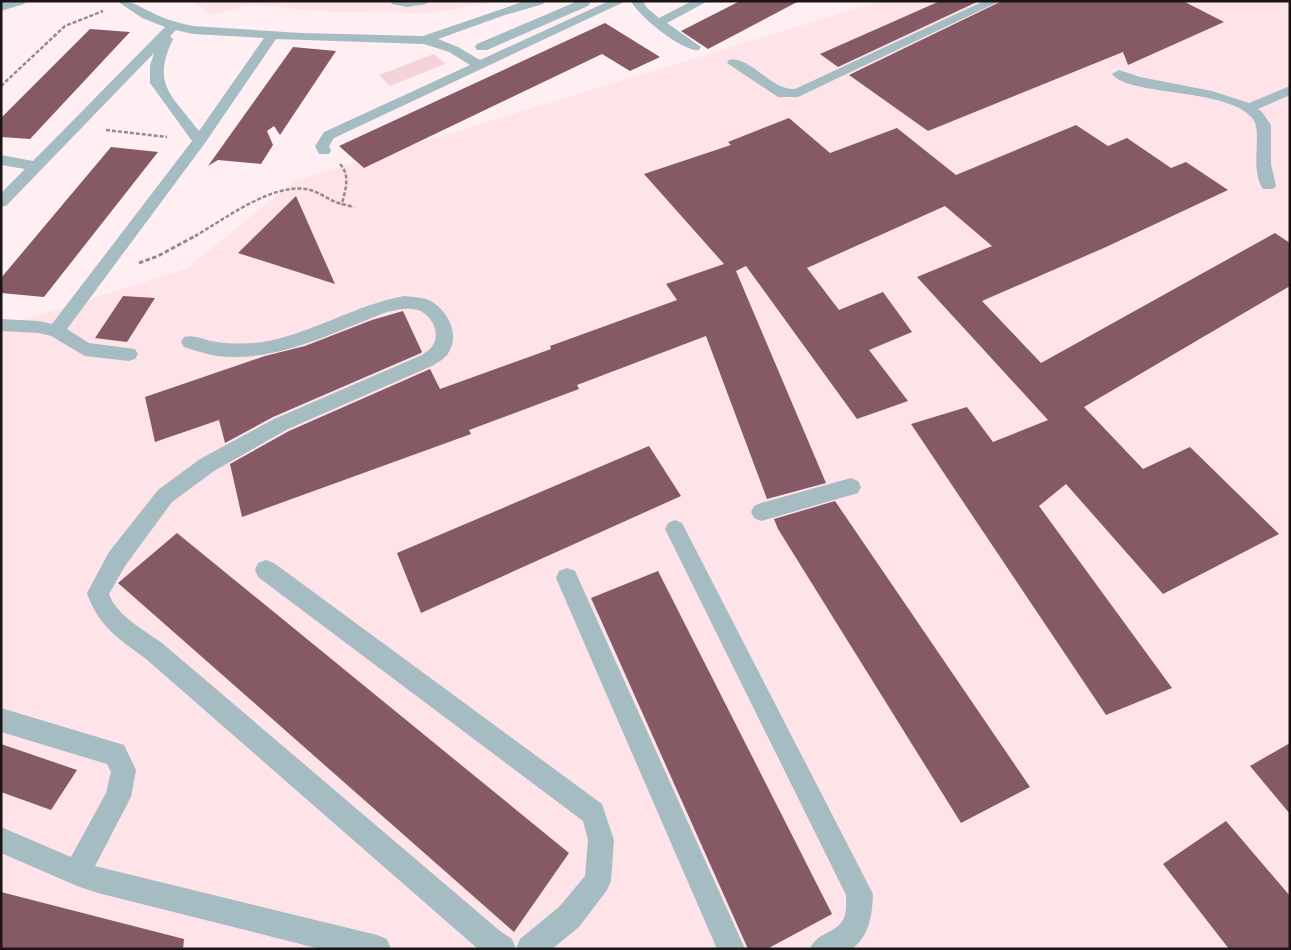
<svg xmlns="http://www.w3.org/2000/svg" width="1291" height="950" viewBox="0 0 1291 950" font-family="'PT Sans Narrow',sans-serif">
  <rect width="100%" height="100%" fill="#ffeff2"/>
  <!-- built -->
  <g fill="#fee3e9">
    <polygon points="194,1 498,1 433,13 334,12 250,5 212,15"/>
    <polygon points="881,1 1290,1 1290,949 1,949 1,327 186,269 295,181"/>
  </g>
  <!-- green -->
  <polygon fill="#f5d1d9" points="434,54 445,64 390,86 379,75"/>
  <!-- building -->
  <g fill="#855a65">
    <polygon points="740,1 799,1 708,49 681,31"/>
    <polygon points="940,1 979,1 838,67 820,54"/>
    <polygon points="1002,1 1183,1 1224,22 1128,65 1123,52 928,131 849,75"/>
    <polygon points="605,23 660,57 630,71 602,54 364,168 339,146"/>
    <polygon points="90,29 130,32 30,139 1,137 1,118"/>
    <polygon points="293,47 336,51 280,135 274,126 267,131 273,145 261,164 218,160 208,166"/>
    <polygon points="789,118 830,153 897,128 956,175 1076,125 1108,146 1127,138 1171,168 1186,162 1228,190 1106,247 982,301 1041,363 1275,233 1290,243 1290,286 1084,407 1143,469 1190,447 1279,534 1163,594 1066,484 1039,506 1172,688 1106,715 911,424 967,407 993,442 1048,420 917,277 992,246 945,206 807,268 839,310 883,292 912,332 869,350 908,401 857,419 746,266 736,271 826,483 767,499 706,336 577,385 579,389 469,430 471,434 242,517 230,464 289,431 430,369 440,389 551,349 550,346 677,300 666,284 724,264 644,174 731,145 728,142"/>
    <polygon points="111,147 158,152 44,297 1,293 1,278"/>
    <polygon points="296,196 335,284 238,253"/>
    <polygon points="123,296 155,298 127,342 95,338"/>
    <polygon points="403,311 422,352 421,353 273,417 225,443 219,420 155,442 145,397 265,356 305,346 372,320"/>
    <polygon points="649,446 681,496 421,613 397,553"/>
    <polygon points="835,501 1030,787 961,823 778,529 774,519"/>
    <polygon points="177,533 569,853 514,932 118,583"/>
    <polygon points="658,571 832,914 767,949 748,949 591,598"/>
    <polygon points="1290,743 1290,814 1250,766"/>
    <polygon points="1,744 77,770 51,810 1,792"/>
    <polygon points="1226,821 1290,896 1290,949 1229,949 1163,864"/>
    <polygon points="1,892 184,939 183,949 1,949"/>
  </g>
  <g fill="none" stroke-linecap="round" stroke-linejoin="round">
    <!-- path-far1 -->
    <g stroke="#958a8c" stroke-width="2.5" stroke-dasharray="4 2" stroke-linecap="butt">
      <polyline points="1,86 65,26 103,11"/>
      <polyline points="106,130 167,137"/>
      <path d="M340,164C351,176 345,190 342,204L354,207"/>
      <path d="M195,236C225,219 270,184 306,189C319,191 329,201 342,204"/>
    </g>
    <!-- path -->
    <polyline stroke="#958a8c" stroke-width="3" stroke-dasharray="4.5 2.5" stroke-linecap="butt" points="139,263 158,256 197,235"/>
    <!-- service -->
    <g fill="#a6bcc3" fill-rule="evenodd">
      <polygon points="7,1 26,1 24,4 1,11 1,3"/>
      <path d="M117,1C135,1 135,5 151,12C164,19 178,23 193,26L301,33L423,36L525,1H545L543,4L505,15L438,39L458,47L480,60L609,1H626L334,138L329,146L331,151L329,154H319L315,146L324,132L470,65L449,52L424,44L276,39L205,143L67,329L89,343L135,349L138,354L135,359L129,361L85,356L51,336L39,333L1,331V319L39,321L52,324L192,141L150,83V66L154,53L6,206L1,207V193L25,169L1,165V155L33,161L165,27L142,18ZM176,30L193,34L264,38L199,131C172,95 151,85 173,39L170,36Z"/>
      <polygon points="390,1 428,1 426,4 407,7 392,4"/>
      <polygon points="578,1 589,1 590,3 588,6 487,50 477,50 475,47 477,44"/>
      <path d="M631,1H643L647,8L659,18L692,1H708L667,23L701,47L699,50C684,53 637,15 631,1Z"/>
      <path d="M984,1H1000L798,97H778L727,63L729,60C749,55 772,91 795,89Z"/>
      <path d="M1119,70L1140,77L1212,91L1249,103L1290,86V95L1258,109L1262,112L1271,125V164L1276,186L1273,189H1263C1249,169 1263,132 1253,119C1228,87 1130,97 1112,74Z"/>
      <path d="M404,296C412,297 424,297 431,301C449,312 461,336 447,355C444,359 438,362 434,365L288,429L214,471L172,502L125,566L109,594C117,616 144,630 162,643L500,931L512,939L516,949H478L146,659C119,639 98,626 87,593L109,552L158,490L200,459L274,419L422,355C426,352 431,349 433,345C441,333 431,314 418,310C407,307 397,310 387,312C333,332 277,363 217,356C206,354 194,350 184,347L181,342L184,337C195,334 205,341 217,342C231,344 249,344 263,342C311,334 355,305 404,296Z"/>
      <polygon points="851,478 858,481 861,487 858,493 761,521 754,518 751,512 754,506 761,503"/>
      <path d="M675,520L682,523L873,894C872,915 870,935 852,949H810C817,932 835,934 843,920C847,913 846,903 846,895L665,529L668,523Z"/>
      <polygon points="266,560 274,563 602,804 614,840 611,881 607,890 579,927 552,949 516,949 520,939 559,907 585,876 588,840 583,821 258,577 255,570 258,563"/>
      <polygon points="567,568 575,571 745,949 717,949 556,578 559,571"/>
      <polygon points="1,708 124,745 136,770 131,797 95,866 377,935 387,939 391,949 320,949 98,893 77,886 1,853 1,827 71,857 106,793 111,772 107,764 1,732"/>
    </g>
  </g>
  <!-- border -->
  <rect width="1291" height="950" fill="none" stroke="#1b1516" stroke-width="5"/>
</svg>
